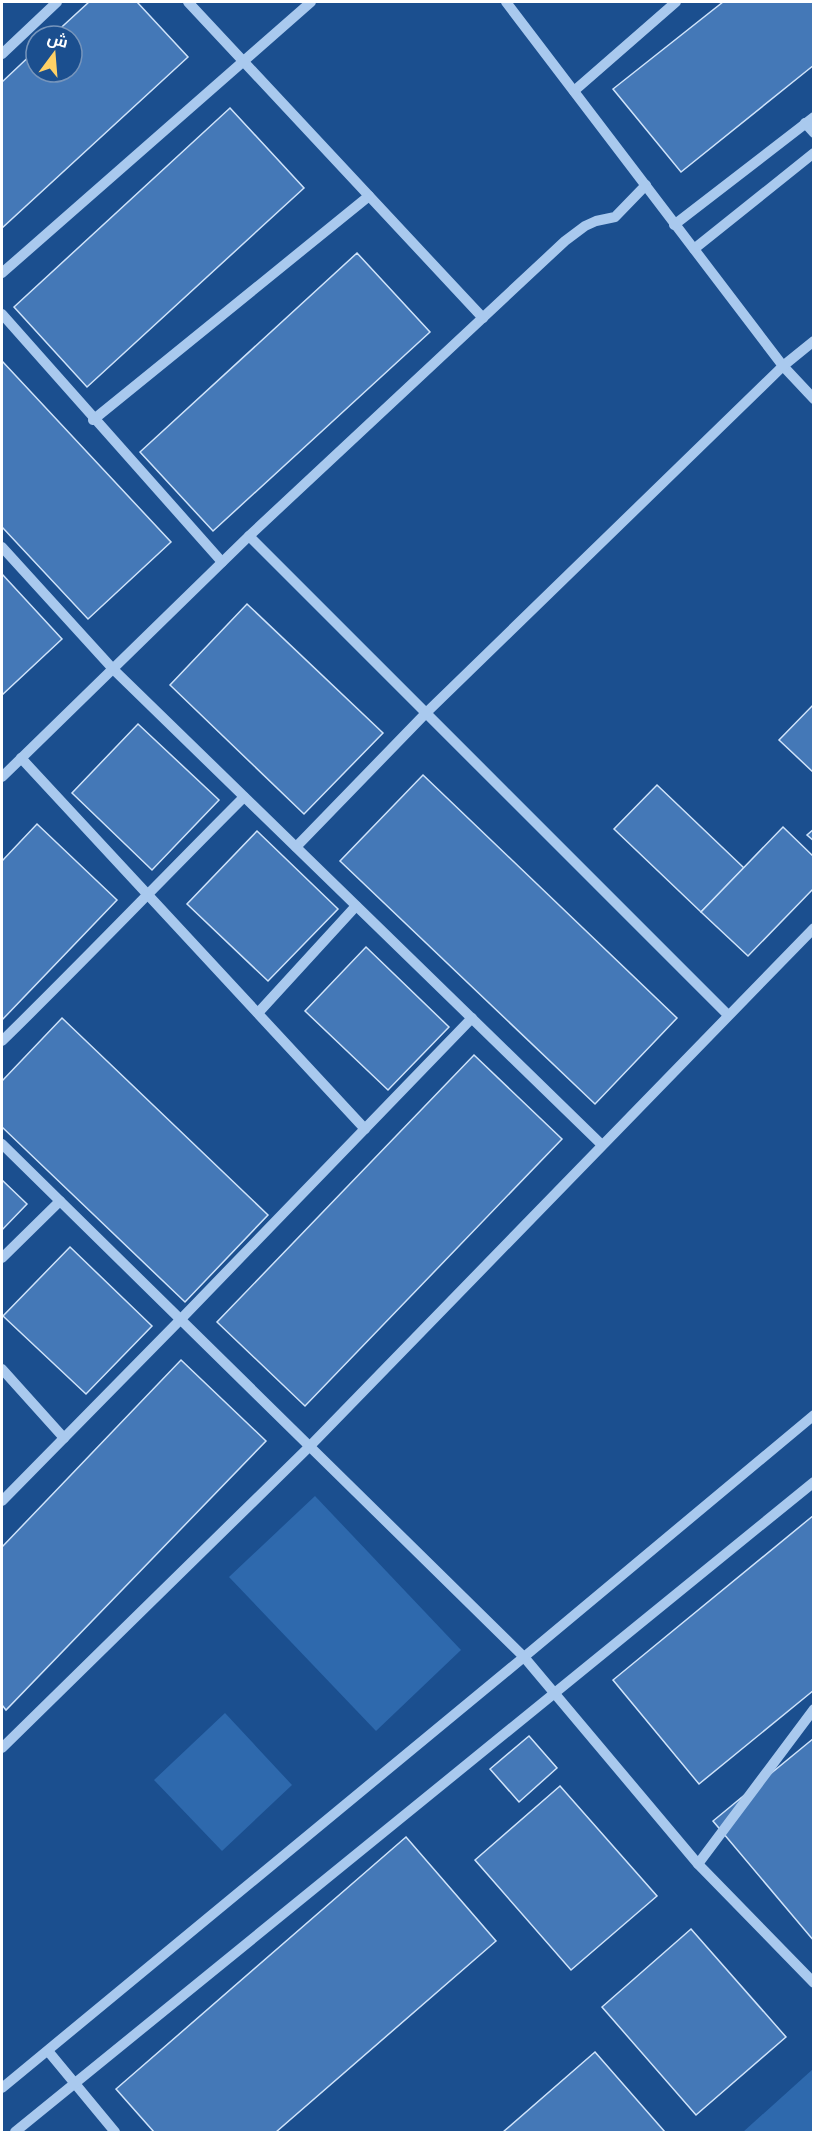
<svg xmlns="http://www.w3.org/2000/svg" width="815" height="2134" viewBox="0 0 815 2134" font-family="'Fira Sans Condensed',Cairo,sans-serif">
  <rect width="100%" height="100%" fill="#1b4f8f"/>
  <!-- green -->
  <g fill="#2e69ad">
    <polygon points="315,1496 461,1650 376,1731 229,1577"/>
    <polygon points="225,1713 292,1785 222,1851 154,1780"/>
    <polygon points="813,2069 813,2132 743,2132"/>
  </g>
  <!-- building -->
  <g fill="#4478b7" stroke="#cfe3fa" stroke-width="1.5">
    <polygon points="89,2 137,2 188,57 2,228 2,82 36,50 36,72 72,72 72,36 52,36"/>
    <polygon points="723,2 814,2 814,65 681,172 613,89"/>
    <polygon points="230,108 304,188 87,387 14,307"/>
    <polygon points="357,253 430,332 213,531 140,452"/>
    <polygon points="2,361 171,542 88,619 2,527"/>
    <polygon points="2,574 62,639 2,695"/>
    <polygon points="247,604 383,733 304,814 170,685"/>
    <polygon points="814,704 814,773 779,740"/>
    <polygon points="138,724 219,800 152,870 72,793"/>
    <polygon points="423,775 677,1018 595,1104 340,861"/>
    <polygon points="657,785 744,868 701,912 614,829"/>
    <polygon points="37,824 117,900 2,1020 2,861"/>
    <polygon points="783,827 814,857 814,888 748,956 701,912"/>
    <polygon points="814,829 814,841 807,835"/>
    <polygon points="257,831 338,909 268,981 187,904"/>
    <polygon points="366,947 449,1027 388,1090 305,1011"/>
    <polygon points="62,1018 268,1215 185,1302 2,1127 2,1081"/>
    <polygon points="474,1055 562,1139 305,1406 217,1322"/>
    <polygon points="2,1180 27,1204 2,1230"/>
    <polygon points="70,1247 152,1326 86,1394 3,1316"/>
    <polygon points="181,1360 266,1441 6,1710 2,1705 2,1547"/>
    <polygon points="814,1515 814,1690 699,1784 613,1680"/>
    <polygon points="529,1736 557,1768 519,1802 490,1769"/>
    <polygon points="814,1738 814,1941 713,1821"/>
    <polygon points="560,1786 657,1896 571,1970 475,1860"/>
    <polygon points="406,1837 496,1941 276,2132 154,2132 116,2089"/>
    <polygon points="691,1929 786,2037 696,2115 602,2007"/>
    <polygon points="595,2052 665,2132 503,2132"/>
  </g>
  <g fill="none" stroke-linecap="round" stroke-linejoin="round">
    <!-- minor -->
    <g stroke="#a9c9ee" stroke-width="10">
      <polyline points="188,2 483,318"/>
      <polyline points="506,2 783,366 814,399"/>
      <polyline points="2,54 57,2"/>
      <polyline points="574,91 676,2"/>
      <polyline points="805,123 814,133"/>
      <polyline points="674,225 814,117"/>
      <polyline points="694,249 814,153"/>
      <polyline points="2,273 311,2"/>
      <polyline points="2,314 222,562"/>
      <polyline points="93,420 369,196"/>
      <polyline points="249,536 728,1015"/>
      <polyline points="2,547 113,669 602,1145"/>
      <polyline points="21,758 365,1129"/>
      <polyline points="2,777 249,536 565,241 585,226 596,221 615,217 646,185"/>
      <polyline points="296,847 426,713 783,366 814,341"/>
      <polyline points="258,1013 356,906"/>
      <path d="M2,1041C84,961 163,878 244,797"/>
      <polyline points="2,1144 524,1657 698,1864 814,1983"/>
      <polyline points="2,1258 60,1201"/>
      <polyline points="2,1369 64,1438"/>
      <polyline points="2,1501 181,1319 472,1018"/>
      <polyline points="2,1748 310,1446 814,928"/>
      <polyline points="698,1864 814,1709"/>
      <polyline points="48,2051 115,2132"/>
      <polyline points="2,2088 524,1657 814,1415"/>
      <polyline points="15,2132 814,1482"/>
    </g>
  </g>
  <!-- border -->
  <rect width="815" height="2134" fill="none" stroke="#ffffff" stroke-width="6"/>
  <!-- north arrow -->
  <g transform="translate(54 54) rotate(16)"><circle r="28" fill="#1b4f8f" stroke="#7695bc" stroke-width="1.5"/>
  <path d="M0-4.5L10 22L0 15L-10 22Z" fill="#ffd166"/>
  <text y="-9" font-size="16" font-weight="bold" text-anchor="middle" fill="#ffffff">ش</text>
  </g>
</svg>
